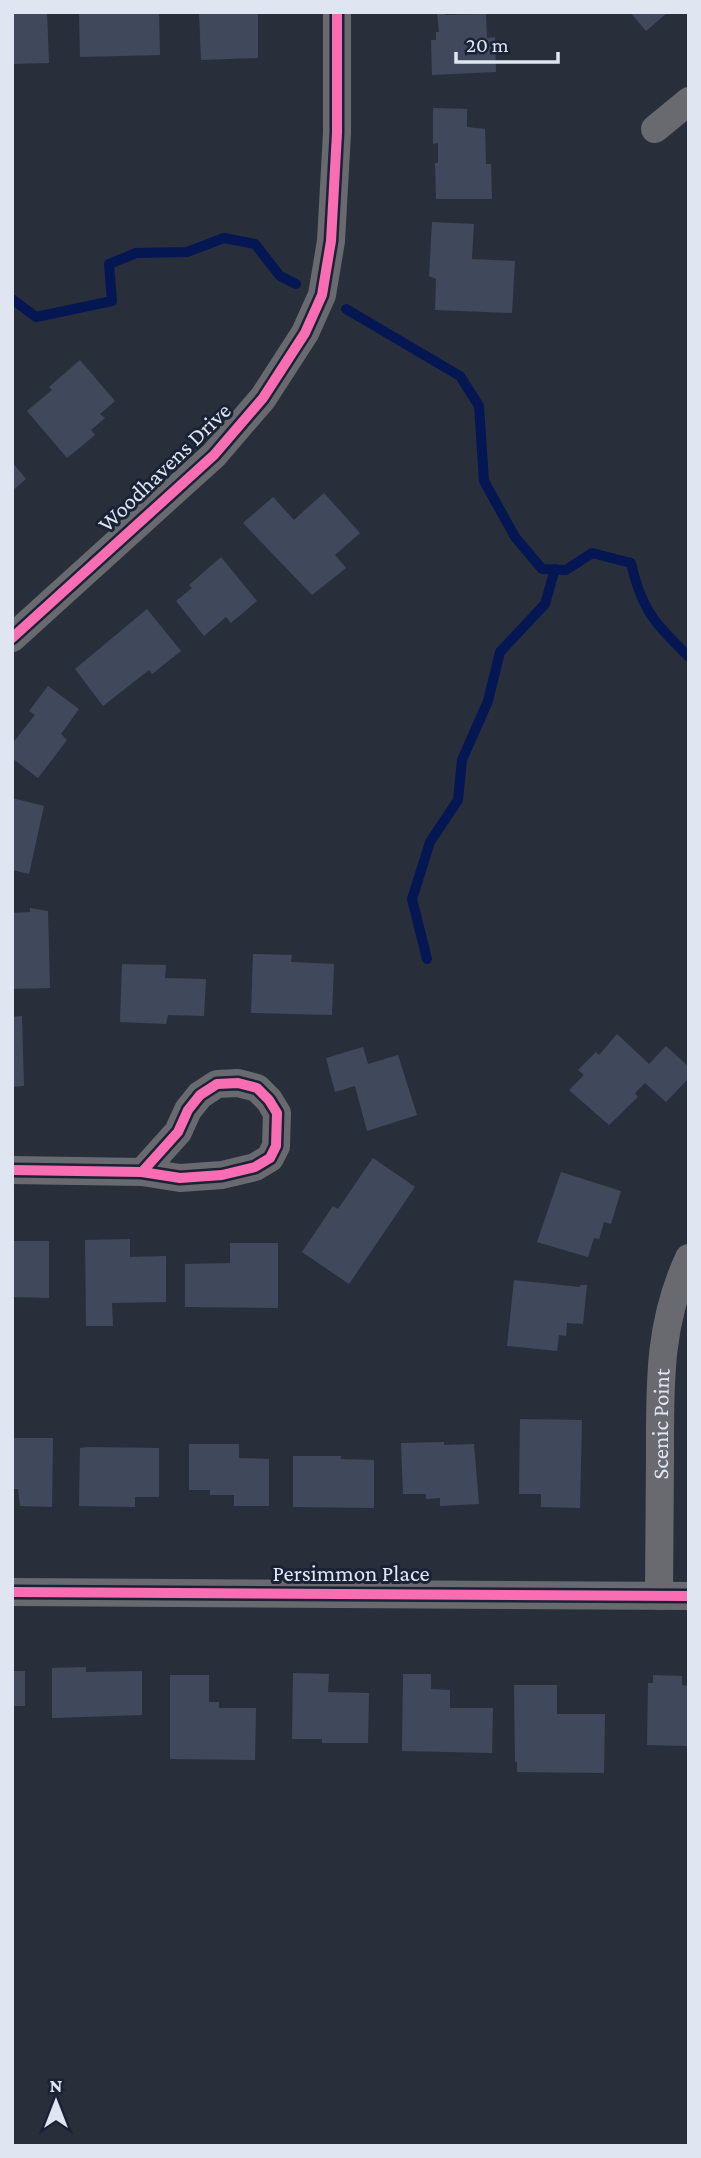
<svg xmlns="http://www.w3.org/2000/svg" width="701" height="2158" viewBox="0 0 701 2158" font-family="'Crimson Pro',serif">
  <rect width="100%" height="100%" fill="#292f3a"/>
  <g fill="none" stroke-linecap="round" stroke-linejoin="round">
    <!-- stream -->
    <g stroke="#041752" stroke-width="10">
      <polyline points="12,299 36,317 112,301 109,264 136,253 187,252 224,238 255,244 280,276 296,284"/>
      <path d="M346,309L460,376L479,406L484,481L515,537L542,569L566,570L592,553L631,563C642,611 655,623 689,657"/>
      <polyline points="427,959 412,899 430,842 458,800 462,760 488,701 500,652 545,604 555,569"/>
    </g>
  </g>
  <!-- building -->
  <g fill="#40495c">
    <polygon points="12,12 47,12 49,63 12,64"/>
    <polygon points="79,12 159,12 160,55 80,57"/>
    <polygon points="199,12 258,12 258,58 201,60"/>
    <polygon points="437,12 445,12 445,15 486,14 487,38 495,37 496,72 432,75 431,40 436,40 436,32 439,32"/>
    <polygon points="630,12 668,12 646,31"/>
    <polygon points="433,108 467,109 467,127 485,129 486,164 491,164 492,199 436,199 435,163 438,163 438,143 433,144"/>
    <polygon points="432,222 474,224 472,259 515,261 512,313 435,310 436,279 429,276"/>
    <polygon points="80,360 115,401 100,414 105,418 91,430 95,435 67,458 27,411 52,390 49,387"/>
    <polygon points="12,462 26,479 12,491"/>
    <polygon points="324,493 360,533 335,555 346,568 312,595 243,523 273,497 294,520"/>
    <polygon points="221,557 257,601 231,623 226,617 204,636 176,601 192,588 189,585"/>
    <polygon points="147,609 181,651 152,674 149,670 103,706 75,669"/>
    <polygon points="48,686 79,709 61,734 67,740 38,778 12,758 12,744 35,715 29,711"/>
    <polygon points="12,798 44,806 29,874 12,870"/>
    <polygon points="30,908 48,911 50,988 12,989 12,913 30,912"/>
    <polygon points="253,954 292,955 291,962 334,964 332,1015 251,1013"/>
    <polygon points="122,964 166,965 165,978 206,979 204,1016 168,1015 166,1024 120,1022"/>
    <polygon points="22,1016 24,1086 12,1087 12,1017"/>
    <polygon points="617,1034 649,1064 666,1046 689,1067 689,1078 666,1102 645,1083 635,1093 638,1097 609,1125 569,1090 584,1075 578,1070 596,1052 599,1055"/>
    <polygon points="363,1047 368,1064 398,1055 417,1115 367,1131 355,1086 335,1092 326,1058"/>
    <polygon points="373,1158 415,1187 349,1284 302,1252 333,1206 338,1209"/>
    <polygon points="561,1172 621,1191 611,1224 604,1222 599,1239 594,1238 588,1257 537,1242"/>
    <polygon points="130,1239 130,1257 166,1256 166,1302 112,1303 113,1326 86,1326 85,1240"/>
    <polygon points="12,1241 49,1241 49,1298 12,1297"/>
    <polygon points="230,1243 278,1243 278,1308 185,1307 185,1264 230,1263"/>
    <polygon points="514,1280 580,1287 580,1285 587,1285 583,1324 567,1323 566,1336 559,1335 557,1351 507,1346"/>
    <polygon points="520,1419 582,1420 580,1508 541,1507 541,1494 519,1494"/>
    <polygon points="12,1438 53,1438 52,1507 20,1506 18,1489 12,1489"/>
    <polygon points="444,1442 444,1445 474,1444 479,1504 440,1506 440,1498 426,1499 426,1494 403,1494 401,1443"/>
    <polygon points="189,1444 239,1444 239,1458 269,1459 269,1506 234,1506 234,1495 210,1495 210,1490 189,1490"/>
    <polygon points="88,1447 159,1448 159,1497 135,1497 135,1507 79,1506 80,1448"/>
    <polygon points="293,1456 341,1456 341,1459 374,1460 374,1508 293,1507"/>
    <polygon points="86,1667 86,1672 142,1671 142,1715 52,1718 52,1668"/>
    <rect x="12" y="1671" width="13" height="35"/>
    <polygon points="293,1673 329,1674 328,1692 369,1693 368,1743 322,1743 322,1739 292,1739"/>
    <polygon points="403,1674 431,1674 431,1689 450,1690 450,1708 493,1708 492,1753 402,1751"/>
    <polygon points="170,1675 209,1675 209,1702 219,1702 219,1708 256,1708 255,1760 170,1759"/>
    <polygon points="653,1675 682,1676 682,1685 689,1686 689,1746 647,1745 648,1683 653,1683"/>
    <polygon points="514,1685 557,1685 557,1714 605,1714 604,1773 517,1772 517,1762 515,1762"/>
  </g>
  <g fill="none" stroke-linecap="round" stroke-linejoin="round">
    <!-- street -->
    <g stroke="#686a6f" stroke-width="28">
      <polyline points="655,129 689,101"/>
      <polyline points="12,638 214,455 263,398 305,333 322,295 331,241 337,133 337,12"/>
      <polyline points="12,1170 142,1172 180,1178 222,1175 255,1167 270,1158 276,1146 277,1113 269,1100 257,1088 238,1083 217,1084 200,1095 188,1110 178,1132 142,1172"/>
      <polyline points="12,1592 689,1596"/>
      <path id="s1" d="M659,1596C659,1549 660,1503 660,1457C660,1386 658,1324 689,1258"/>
    </g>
    <defs>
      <g id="cycleway">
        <polyline points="12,638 214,455 263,398 305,333 322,295 331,241 337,133 337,12"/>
        <polyline points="12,1170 142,1172 180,1178 222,1175 255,1167 270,1158 276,1146 277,1113 269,1100 257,1088 238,1083 217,1084 200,1095 188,1110 178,1132 142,1172"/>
        <polyline points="12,1592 689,1596"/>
      </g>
    </defs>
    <!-- cycleway casing -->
    <use href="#cycleway" stroke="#192335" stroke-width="15"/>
    <!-- cycleway -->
    <use href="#cycleway" stroke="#f96db3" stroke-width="10"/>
  </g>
  <g text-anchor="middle" stroke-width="6" stroke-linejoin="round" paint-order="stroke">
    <!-- street labels -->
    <g font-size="23" fill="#dfe6f2" stroke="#192335">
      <text transform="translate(164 467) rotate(-44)" y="8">Woodhavens Drive</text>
      <text dy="8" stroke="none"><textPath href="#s1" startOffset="172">Scenic Point</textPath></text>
      <text x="351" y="1581">Persimmon Place</text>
    </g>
  </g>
  <!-- border -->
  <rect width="701" height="2158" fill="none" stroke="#dfe6f2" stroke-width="28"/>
  <!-- north arrow -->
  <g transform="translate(56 2102)" stroke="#192335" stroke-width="5" paint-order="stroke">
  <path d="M0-5L12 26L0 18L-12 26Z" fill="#dfe6f2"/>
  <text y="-10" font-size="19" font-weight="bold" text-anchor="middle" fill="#dfe6f2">N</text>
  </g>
  <!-- scale -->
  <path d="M456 52v10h102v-10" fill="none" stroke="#dfe6f2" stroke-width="3.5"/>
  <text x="466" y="52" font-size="21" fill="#dfe6f2" stroke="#192335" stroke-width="5" paint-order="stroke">20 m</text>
</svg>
